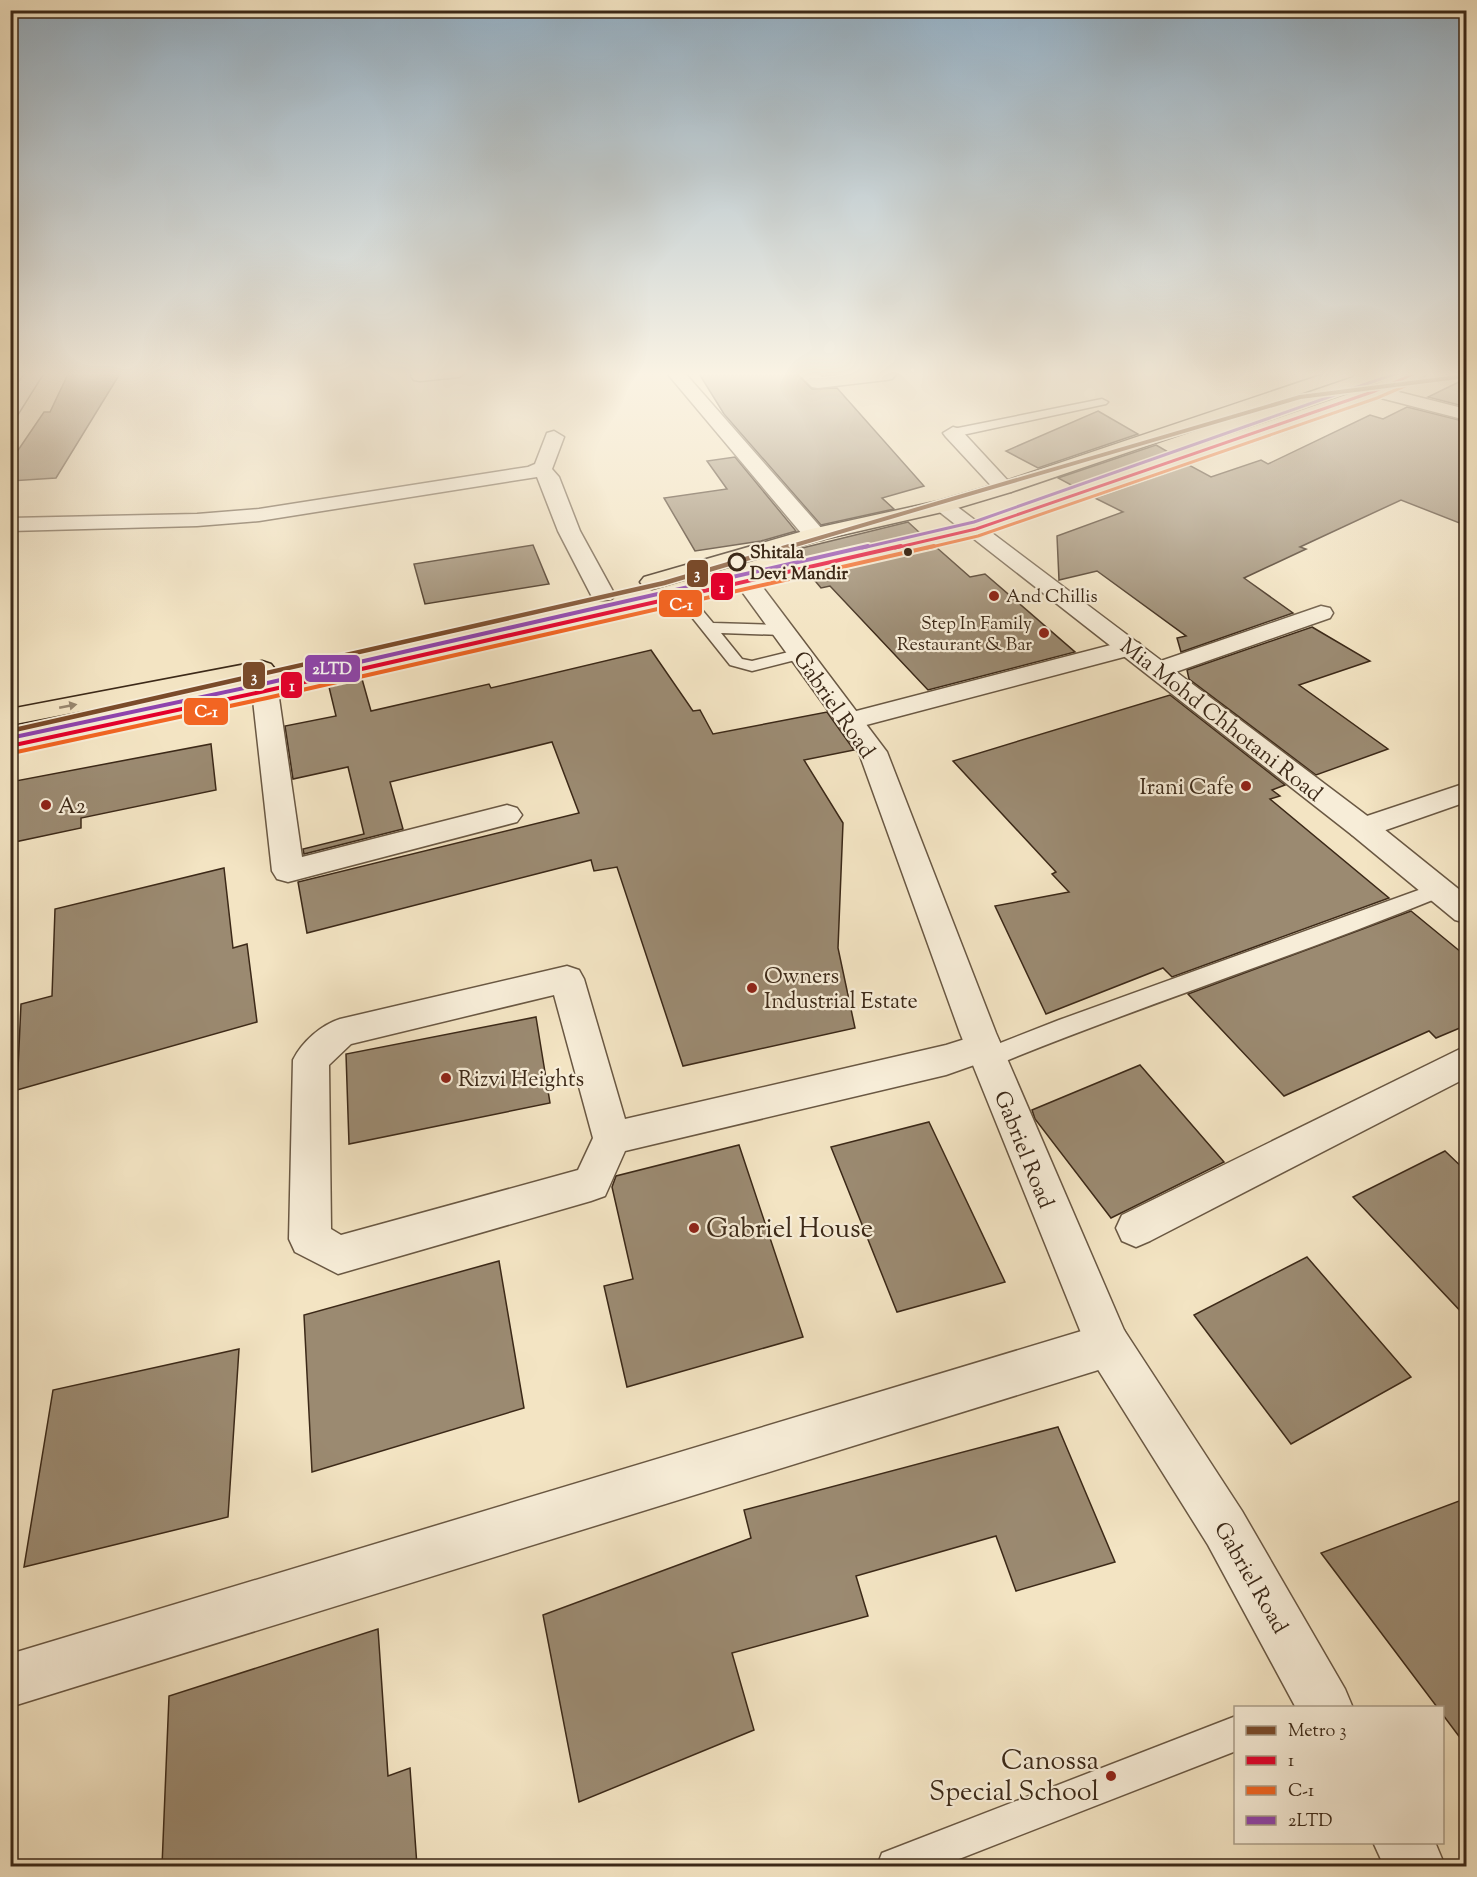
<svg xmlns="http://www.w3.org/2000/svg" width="1477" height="1877" viewBox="0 0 1477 1877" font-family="'Sorts Mill Goudy',serif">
  <rect width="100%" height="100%" fill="#f3e4c3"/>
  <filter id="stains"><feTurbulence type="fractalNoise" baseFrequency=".00333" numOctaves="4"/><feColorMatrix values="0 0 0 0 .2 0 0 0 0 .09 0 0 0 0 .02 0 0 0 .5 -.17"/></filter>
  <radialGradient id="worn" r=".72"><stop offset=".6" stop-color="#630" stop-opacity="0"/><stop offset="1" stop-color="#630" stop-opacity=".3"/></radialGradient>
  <!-- building -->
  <g fill="#9b8a71" stroke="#3c2918" stroke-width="1.5">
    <polygon points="69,372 121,372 56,478 10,481 10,462 44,412 50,412"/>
    <polygon points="698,372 795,372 812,389 837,388 924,486 882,498 894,509 821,525 724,414"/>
    <polygon points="1467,378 1467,407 1428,397"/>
    <polygon points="1407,407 1467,422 1467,526 1401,500 1300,547 1306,549 1244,578 1293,613 1181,652 1177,638 1186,636 1097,571 1059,580 1057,536 1123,512 1095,498 1189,465 1211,477 1261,460 1268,464 1370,415 1383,419"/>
    <polygon points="1098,411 1138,434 1038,468 1006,451"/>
    <polygon points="1156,445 1170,453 1073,486 1058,478"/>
    <polygon points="735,457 796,531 761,541 695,551 664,498 727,489 707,461"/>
    <polygon points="908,522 920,533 798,561 790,551"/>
    <polygon points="533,545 549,584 425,604 414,564"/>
    <polygon points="936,547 970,577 985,574 1075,652 928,690 830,586 821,588 811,576"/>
    <polygon points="1312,627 1370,661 1299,685 1388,749 1316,775 1189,679 1187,670"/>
    <polygon points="651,650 693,711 700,710 713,734 827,712 854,750 804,760 843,823 838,948 855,1028 683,1066 617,867 594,871 591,860 307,933 298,882 579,813 552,742 390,782 403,829 304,854 303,849 364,834 348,767 293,779 285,726 336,716 329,687 362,679 371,711 489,684 491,688"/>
    <polygon points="1170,695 1285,785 1272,790 1280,796 1270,799 1389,898 1172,977 1163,968 1046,1014 995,906 1069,892 1052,874 1056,872 953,761"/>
    <polygon points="211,744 216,790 81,818 81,828 10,843 10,782"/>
    <polygon points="224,868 233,948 247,944 257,1022 17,1090 21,1004 52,996 55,909"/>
    <polygon points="1411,911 1467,957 1467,1025 1436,1038 1429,1031 1284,1096 1188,994"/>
    <polygon points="536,1017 550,1103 349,1144 346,1054"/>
    <polygon points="1140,1065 1224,1162 1111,1218 1035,1119 1032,1110"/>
    <polygon points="929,1122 1005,1282 897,1312 831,1147"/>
    <polygon points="739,1145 803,1337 627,1387 604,1286 633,1279 612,1187 616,1176"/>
    <polygon points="1445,1151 1467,1172 1467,1318 1353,1197"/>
    <polygon points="1307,1257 1411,1377 1291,1444 1194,1315"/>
    <polygon points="499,1261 524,1408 312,1472 304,1315"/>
    <polygon points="239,1349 228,1517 24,1567 53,1390"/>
    <polygon points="1058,1427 1115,1562 1016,1591 996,1536 856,1576 868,1616 732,1653 754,1730 579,1802 543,1615 751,1538 744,1510"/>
    <polygon points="1467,1498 1467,1747 1443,1715 1443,1707 1437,1707 1321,1553"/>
    <polygon points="378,1629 388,1776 410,1768 417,1866 162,1866 169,1696"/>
  </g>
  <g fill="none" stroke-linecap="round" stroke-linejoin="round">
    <defs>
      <g id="service">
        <polygon points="1102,399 1108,402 1106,404 953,437 947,433 953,429"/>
        <polygon points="683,591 688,593 713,623 783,625 791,630 783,635 721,633 742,659 752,661 801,649 809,654 807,657 752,671 730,665 675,596"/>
        <path d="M1438,883L1445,885L1448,890L1445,895C1297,956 1144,1004 996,1065L988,1067L980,1065L976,1058L980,1051L1059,1020Z"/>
        <polygon points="1236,1716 1236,1751 941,1866 877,1866 882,1853"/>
      </g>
      <g id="minor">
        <polygon points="414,372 468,372 459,377 420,381 414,380 411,376"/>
        <polygon points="666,372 684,372 823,530 826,535 823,540 807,540"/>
        <polygon points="797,372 816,372 822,377 870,372 898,372 892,379 886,380 818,388 812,387"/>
        <polygon points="1375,386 1466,409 1466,420 1369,395 1366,391 1369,387"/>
        <polygon points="953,427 960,429 1011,484 1014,488 1011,492 997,492 946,437 943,433"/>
        <polygon points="554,431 564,437 552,469 559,477 580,531 615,595 611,600 595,600 591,595 558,531 537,477 259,521 197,526 10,531 10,518 197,514 259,509 528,467 535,464 547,433"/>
        <polygon points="1321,606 1330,608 1333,613 1330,618 1167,675 1158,678 1149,675 1145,670 1149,665"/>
        <polygon points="1130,640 1139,643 1143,648 1139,653 851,729 841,727 837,721 841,715"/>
        <polygon points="265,683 274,685 278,691 302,857 507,805 517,808 522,815 517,822 288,882 277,879 272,871 252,691 256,685"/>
        <polygon points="1466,783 1466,802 1363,838 1352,835 1348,828 1352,821"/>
        <path d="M567,966L579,970L584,979L625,1119L946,1045L984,1033L997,1037L1002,1047L997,1057L946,1075L625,1151L605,1196L591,1201L338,1274L295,1252L289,1239L293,1060C302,1042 321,1025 340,1019ZM554,995L593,1138L578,1170L341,1235L331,1229L329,1065L351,1044Z"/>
        <polygon points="1466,1046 1466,1078 1150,1241 1136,1247 1122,1241 1116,1228 1122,1215"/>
        <polygon points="1108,1323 1124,1330 1130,1345 1124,1360 1108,1367 10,1707 10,1654"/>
      </g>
      <g id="tertiary">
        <polygon points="26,372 44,372 17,415 10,416 10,396"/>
        <polygon points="944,500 951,502 1374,821 1466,895 1466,923 1455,920 1352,835 937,510 933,506 937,502"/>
        <polygon points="747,575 755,577 887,752 996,1033 1124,1330 1242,1511 1345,1689 1353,1708 1296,1708 1208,1545 1092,1360 960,1033 859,753 735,582 739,577"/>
        <polygon points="1373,1842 1435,1842 1445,1866 1384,1866"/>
      </g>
      <g id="primary">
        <polygon points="1330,372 1355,372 1352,376 1011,492 951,510 820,540 652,589 644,587 640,582 644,577 807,530 939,501 997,484"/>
        <polygon points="1404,372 1427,372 1424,376 1381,395 984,534 265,699 10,754 10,737 265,683 970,524 1369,387"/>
        <polygon points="262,661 271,664 275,669 271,674 10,725 10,709"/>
      </g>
    </defs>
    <!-- service casing -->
    <use href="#service" stroke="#6a5843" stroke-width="3"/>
    <!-- minor casing -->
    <use href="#minor" stroke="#6a5843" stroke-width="3"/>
    <!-- tertiary casing -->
    <use href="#tertiary" stroke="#6a5843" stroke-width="3"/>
    <!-- primary casing -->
    <use href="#primary" stroke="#3c2918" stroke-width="3"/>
    <!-- service -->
    <use href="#service" fill="#f7edd8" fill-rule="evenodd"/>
    <!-- minor -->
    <use href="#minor" fill="#f7edd8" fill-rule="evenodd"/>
    <!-- tertiary -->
    <use href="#tertiary" fill="#f7edd8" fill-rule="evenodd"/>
    <!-- primary -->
    <use href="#primary" fill="#f3e4c3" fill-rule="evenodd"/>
    <defs>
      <polyline id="bus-1-far1" points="895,548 976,529 1375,391 1418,372"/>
      <polyline id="bus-1" points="10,746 265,691 901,546"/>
      <polyline id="bus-2-far1" points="927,548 978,536 1377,398 1421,379"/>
      <polyline id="bus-2" points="12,753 267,698 934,546"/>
      <polyline id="bus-3-far1" points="862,548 974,522 1400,372"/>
      <polyline id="bus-3" points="10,738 263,684 868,546"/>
    </defs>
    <!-- bus-1-far1 casing -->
    <use href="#bus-1-far1" stroke="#f7edd8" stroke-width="6"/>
    <!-- bus-1 casing -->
    <use href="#bus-1" stroke="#f7edd8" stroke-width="8"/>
    <!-- bus-2-far1 casing -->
    <use href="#bus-2-far1" stroke="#f7edd8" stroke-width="6"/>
    <!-- bus-2 casing -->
    <use href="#bus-2" stroke="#f7edd8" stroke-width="8"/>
    <!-- bus-3-far1 casing -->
    <use href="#bus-3-far1" stroke="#f7edd8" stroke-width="6"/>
    <!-- bus-3 casing -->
    <use href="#bus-3" stroke="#f7edd8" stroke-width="8"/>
    <!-- bus-1-far1 -->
    <use href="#bus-1-far1" stroke="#e4002b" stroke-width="3"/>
    <!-- bus-1 -->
    <use href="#bus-1" stroke="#e4002b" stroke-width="4"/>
    <!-- bus-2-far1 -->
    <use href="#bus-2-far1" stroke="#f26522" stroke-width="3"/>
    <!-- bus-2 -->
    <use href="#bus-2" stroke="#f26522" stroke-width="4"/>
    <!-- bus-3-far1 -->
    <use href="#bus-3-far1" stroke="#8e44ad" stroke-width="3"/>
    <!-- bus-3 -->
    <use href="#bus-3" stroke="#8e44ad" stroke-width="4"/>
    <defs>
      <polyline id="metro-1-far1" points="785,548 1300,397 1466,376"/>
      <polyline id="metro-1" points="10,731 664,583 790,546"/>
    </defs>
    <!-- metro-1-far1 casing -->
    <use href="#metro-1-far1" stroke="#f7edd8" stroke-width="7"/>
    <!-- metro-1 casing -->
    <use href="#metro-1" stroke="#f7edd8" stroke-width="8"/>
    <!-- metro-1-far1 -->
    <use href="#metro-1-far1" stroke="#7a4b2a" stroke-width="4"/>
    <!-- metro-1 -->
    <use href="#metro-1" stroke="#7a4b2a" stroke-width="4.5"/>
  </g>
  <!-- one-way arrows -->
  <defs><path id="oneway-solid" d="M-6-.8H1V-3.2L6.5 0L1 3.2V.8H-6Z" transform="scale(1.5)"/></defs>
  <use fill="#98866e" href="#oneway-solid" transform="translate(68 706) rotate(-11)"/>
  <!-- sky -->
  <linearGradient id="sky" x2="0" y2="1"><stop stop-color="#93aec2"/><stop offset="0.59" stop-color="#faf3e4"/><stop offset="1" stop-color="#faf3e4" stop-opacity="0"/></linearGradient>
  <rect width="1477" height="634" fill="url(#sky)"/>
  <!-- markers -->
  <circle fill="#3c2918" stroke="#f7edd8" stroke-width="2" cx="908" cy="552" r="5"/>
  <circle fill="#f7edd8" stroke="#3c2918" stroke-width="3" cx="737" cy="562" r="8"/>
  <g fill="#8f2418" stroke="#f7edd8" stroke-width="2">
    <circle cx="994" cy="596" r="6"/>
    <circle cx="1044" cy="633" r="6"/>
    <circle cx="1246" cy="786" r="6"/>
    <circle cx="46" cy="805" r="6"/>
    <circle cx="752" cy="988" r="6"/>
    <circle cx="446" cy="1078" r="6"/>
    <circle cx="694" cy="1228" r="6"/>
    <circle cx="1111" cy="1776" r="6"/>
  </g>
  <g text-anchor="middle" stroke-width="4.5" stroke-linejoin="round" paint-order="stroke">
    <!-- far-stop labels -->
    <g font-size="18" font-weight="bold" fill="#3c2918" stroke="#f7edd8" text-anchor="start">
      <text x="750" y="558">Shitala<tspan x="750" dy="21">Devi Mandir</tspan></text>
    </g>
    <!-- far-poi labels -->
    <g font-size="18" fill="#3c2918" stroke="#f7edd8" text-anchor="start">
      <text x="1006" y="602">And Chillis</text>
      <text x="1032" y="629" text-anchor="end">Step In Family<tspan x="1032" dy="21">Restaurant &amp; Bar</tspan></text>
    </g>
    <!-- street labels -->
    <g font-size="22" fill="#3c2918" stroke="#f7edd8">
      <text transform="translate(835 704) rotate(55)" y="8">Gabriel Road</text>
      <text transform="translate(1222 719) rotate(38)" y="8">Mia Mohd Chhotani Road</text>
      <text transform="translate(1025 1149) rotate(68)" y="8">Gabriel Road</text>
      <text transform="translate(1252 1577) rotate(60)" y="8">Gabriel Road</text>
    </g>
    <!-- poi labels -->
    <g font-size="22" fill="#3c2918" stroke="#f7edd8" text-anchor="start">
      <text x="1234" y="794" text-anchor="end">Irani Cafe</text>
      <text x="58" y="813">A2</text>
      <text x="764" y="983">Owners<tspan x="764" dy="25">Industrial Estate</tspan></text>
      <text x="458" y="1086">Rizvi Heights</text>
    </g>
    <!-- near-poi labels -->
    <g font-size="27" fill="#3c2918" stroke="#f7edd8" text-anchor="start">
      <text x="706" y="1237">Gabriel House</text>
      <text x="1099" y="1769" text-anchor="end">Canossa<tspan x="1099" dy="31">Special School</tspan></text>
    </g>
  </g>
  <g stroke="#f7edd8" stroke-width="2">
    <rect x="686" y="559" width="23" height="29" rx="6" fill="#7a4b2a"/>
    <rect x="710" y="572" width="24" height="29" rx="6" fill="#e4002b"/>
    <rect x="658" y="589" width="45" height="29" rx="6" fill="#f26522"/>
    <rect x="304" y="654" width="57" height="29" rx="6" fill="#8e44ad"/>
    <rect x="242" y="661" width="24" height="29" rx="6" fill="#7a4b2a"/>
    <rect x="280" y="671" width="23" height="28" rx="6" fill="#e4002b"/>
    <rect x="183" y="697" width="46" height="29" rx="6" fill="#f26522"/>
  </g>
  <g font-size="16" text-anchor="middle" font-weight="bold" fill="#fff">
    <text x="697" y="579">3</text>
    <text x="722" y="593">1</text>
    <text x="681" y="610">C-1</text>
    <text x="332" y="674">2LTD</text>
    <text x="254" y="682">3</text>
    <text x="292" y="691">1</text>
    <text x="206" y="717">C-1</text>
  </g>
  <!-- margin -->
  <rect width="1477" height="1877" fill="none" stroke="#f3e4c3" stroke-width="36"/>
  <rect x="12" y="12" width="1453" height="1853" fill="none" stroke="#3c2918" stroke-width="3"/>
  <rect x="18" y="18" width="1441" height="1841" fill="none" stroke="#3c2918" stroke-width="1.5"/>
  <!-- legend -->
  <rect x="1234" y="1706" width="210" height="138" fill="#f7edd8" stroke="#ac9f8b" stroke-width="1.5"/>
  <rect x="1246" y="1726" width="30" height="9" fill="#7a4b2a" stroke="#ac9f8b" stroke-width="1.5"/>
  <text x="1288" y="1736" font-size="18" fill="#3c2918">Metro 3</text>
  <rect x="1246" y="1756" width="30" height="9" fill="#e4002b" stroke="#ac9f8b" stroke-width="1.5"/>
  <text x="1288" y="1766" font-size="18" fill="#3c2918">1</text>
  <rect x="1246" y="1786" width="30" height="9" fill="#f26522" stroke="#ac9f8b" stroke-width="1.5"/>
  <text x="1288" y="1796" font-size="18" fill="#3c2918">C-1</text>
  <rect x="1246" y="1816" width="30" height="9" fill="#8e44ad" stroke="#ac9f8b" stroke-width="1.5"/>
  <text x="1288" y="1826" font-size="18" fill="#3c2918">2LTD</text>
  <rect width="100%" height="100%" filter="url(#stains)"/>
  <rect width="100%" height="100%" fill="url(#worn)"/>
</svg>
